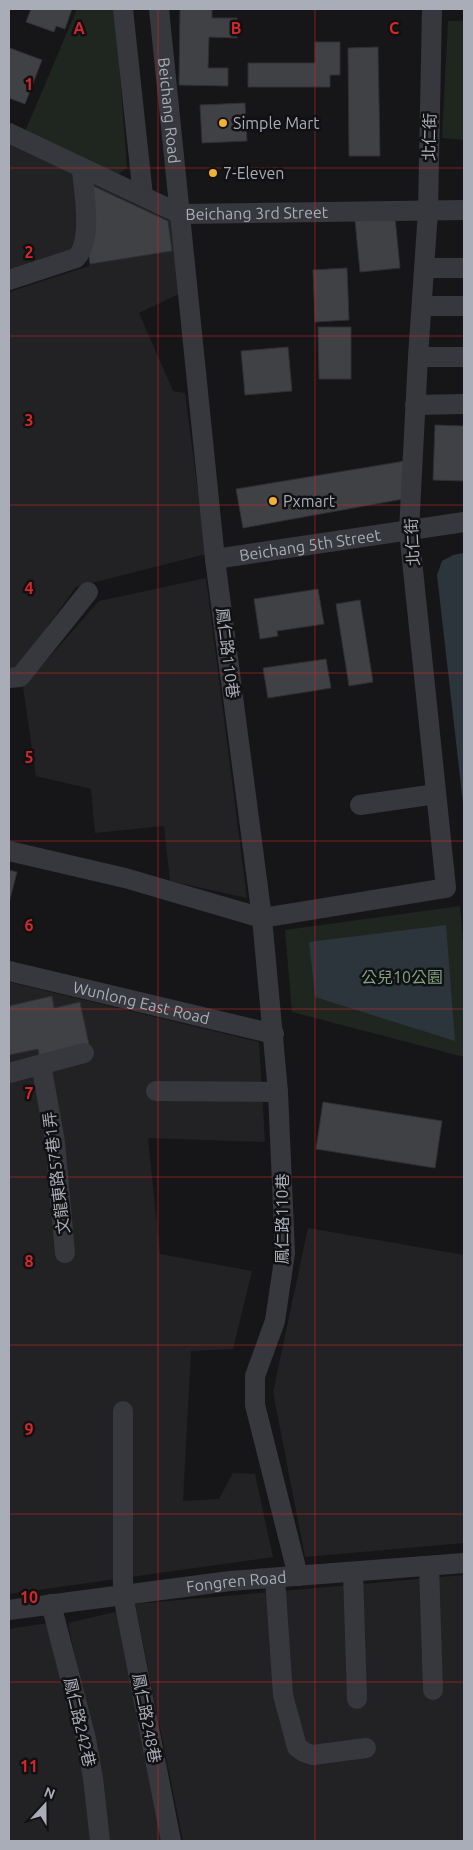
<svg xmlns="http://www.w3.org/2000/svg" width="473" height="1850" viewBox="0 0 473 1850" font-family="Ubuntu,'Noto Sans TC',sans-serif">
  <rect width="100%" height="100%" fill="#161618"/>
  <!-- built -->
  <g fill="#222225">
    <polygon points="9,140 75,173 77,224 74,241 68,254 9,272"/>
    <polygon points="93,184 175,223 179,294 139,313 173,391 185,393 206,554 76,587 15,671 9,672 9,292 89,266 97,245"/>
    <polygon points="206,578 247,898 170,881 164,826 95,833 91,789 36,776 23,687 99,601"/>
    <polygon points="9,982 259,1042 265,1142 148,1138 160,1254 252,1271 233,1349 191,1351 183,1501 219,1499 233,1473 255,1474 273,1557 9,1594"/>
    <polygon points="308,1228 464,1255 464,1543 305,1557 273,1392"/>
    <polygon points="464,1575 464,1841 183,1841 135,1604"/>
    <polygon points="119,1611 161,1841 110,1841 100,1777 68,1623"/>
    <polygon points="48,1623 88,1786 92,1841 9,1841 9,1629"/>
  </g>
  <!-- green -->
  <g fill="#1e261f">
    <polygon points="77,9 115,9 127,168 115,176 24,134"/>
    <polygon points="448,21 464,21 464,140 442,138"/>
    <polygon points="460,906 464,955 464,1057 292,1012 285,930"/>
  </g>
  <!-- water -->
  <g fill="#2c353c">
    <polygon points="464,553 464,812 437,575 442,561 453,555"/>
    <polygon points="446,925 455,1041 315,997 309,942"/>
  </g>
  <!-- building -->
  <g fill="#404145" stroke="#303034">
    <polygon points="31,9 72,9 65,29 56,26 54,32 26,22"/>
    <polygon points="180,9 212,9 212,18 237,18 237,38 209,37 208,68 228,68 228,86 179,85"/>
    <polygon points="315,42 340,42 340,75 330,75 330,87 248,87 248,63 315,63"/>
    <polygon points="378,47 380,156 349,156 348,48"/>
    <polygon points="10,48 42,60 25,104 9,98 9,51"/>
    <polygon points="245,103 247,141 202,143 200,105"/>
    <polygon points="91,185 168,221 172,251 90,264 86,236"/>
    <polygon points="395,217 400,268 360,272 355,220"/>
    <polygon points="347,268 349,320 315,322 313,270"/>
    <polygon points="318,327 351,327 351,379 319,379"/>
    <polygon points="288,347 292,391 245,395 241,351"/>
    <polygon points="435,425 464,426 464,481 433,480"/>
    <polygon points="405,461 403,499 243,528 236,489"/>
    <polygon points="318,589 324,624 277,631 278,636 260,639 254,599"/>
    <polygon points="360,600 373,682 349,686 336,604"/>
    <polygon points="326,659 331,688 268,698 263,668"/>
    <polygon points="9,870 17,872 9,903"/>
    <polygon points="52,996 54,1008 80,1002 90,1049 40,1060 38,1049 9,1055 9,1006"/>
    <polygon points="323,1102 442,1121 435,1168 316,1149"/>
  </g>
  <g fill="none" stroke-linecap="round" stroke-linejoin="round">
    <!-- minor -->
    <g stroke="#37383d" stroke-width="20">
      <polyline points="123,9 143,196"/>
      <path id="s1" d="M159,9L215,559L262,918L278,1092L285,1253L275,1321L255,1376V1405L298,1576"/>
      <path id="s2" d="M9,133L180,214L464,210"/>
      <polyline points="424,268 464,268"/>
      <path d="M9,280L76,258C93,241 84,193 82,170"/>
      <polyline points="422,306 464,306"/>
      <polyline points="418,357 464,357"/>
      <polyline points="415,405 464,404"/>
      <path id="s3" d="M215,559L464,522"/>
      <polyline points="9,678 20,677 88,592"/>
      <polyline points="360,805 436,794"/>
      <polyline points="9,851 125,878 262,918 446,888 409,531 418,357 428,211 432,9"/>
      <path id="s4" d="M9,971L274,1034"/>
      <polyline points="41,1064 55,1142 65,1253"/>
      <polyline points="9,1073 84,1053"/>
      <polyline points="156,1091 278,1092"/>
      <polyline points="123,1411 123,1595 171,1841"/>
      <polyline points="429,1566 433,1690"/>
      <polyline points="353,1572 357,1699"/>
      <polyline points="275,1578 283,1695 297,1747 304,1752 313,1755 366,1748"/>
      <polyline points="51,1604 86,1739 93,1778 100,1841"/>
      <path id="s5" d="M9,1610L230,1581L464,1563"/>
    </g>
  </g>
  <!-- grid -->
  <path fill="none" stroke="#d62828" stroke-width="1" stroke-opacity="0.55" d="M158,9V1841M315,9V1841M9,168H464M9,336H464M9,505H464M9,673H464M9,841H464M9,1009H464M9,1177H464M9,1345H464M9,1514H464M9,1682H464"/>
  <!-- markers -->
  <g fill="#f2b134" stroke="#111113" stroke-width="2">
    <circle cx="223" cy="123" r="5"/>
    <circle cx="213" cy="173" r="5"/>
    <circle cx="273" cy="501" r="5"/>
  </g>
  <g text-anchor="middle" stroke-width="5" stroke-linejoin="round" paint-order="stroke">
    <!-- street labels -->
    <g font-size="16" fill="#a8adb8" stroke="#111113">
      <text dy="6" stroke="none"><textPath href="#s1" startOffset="102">Beichang Road</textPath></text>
      <text transform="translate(429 137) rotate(-89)" y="6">北仁街</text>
      <text dy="6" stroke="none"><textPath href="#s2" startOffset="266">Beichang 3rd Street</textPath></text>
      <text transform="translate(412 542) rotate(-93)" y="6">北仁街</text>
      <text dy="6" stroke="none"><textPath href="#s3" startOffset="96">Beichang 5th Street</textPath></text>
      <text transform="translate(228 653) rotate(83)" y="6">鳳仁路110巷</text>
      <text dy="6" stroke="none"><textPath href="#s4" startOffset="136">Wunlong East Road</textPath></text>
      <text transform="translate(56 1173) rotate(-97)" y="6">文龍東路57巷1弄</text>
      <text transform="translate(282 1219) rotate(-90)" y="6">鳳仁路110巷</text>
      <text dy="6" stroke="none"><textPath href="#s5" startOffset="229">Fongren Road</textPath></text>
      <text transform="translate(147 1718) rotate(79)" y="6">鳳仁路248巷</text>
      <text transform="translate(80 1722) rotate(77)" y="6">鳳仁路242巷</text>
    </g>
    <!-- poi labels -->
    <g font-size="16" fill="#a8adb8" stroke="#111113" text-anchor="start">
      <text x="233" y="129">Simple Mart</text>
      <text x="223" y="179">7-Eleven</text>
      <text x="283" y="507">Pxmart</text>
    </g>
    <!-- park labels -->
    <g font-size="16" fill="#7fa381" stroke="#111113">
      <text x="402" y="983">公兒10公園</text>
    </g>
  </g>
  <g font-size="16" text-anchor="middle" font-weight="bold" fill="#d62828" stroke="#111113" stroke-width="5" stroke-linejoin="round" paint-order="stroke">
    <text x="79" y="34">A</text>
    <text x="236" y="34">B</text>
    <text x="394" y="34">C</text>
    <text x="29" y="90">1</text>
    <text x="29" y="258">2</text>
    <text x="29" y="426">3</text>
    <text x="29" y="594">4</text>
    <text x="29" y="763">5</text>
    <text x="29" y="931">6</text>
    <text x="29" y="1099">7</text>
    <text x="29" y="1267">8</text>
    <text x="29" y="1435">9</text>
    <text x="29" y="1603">10</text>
    <text x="29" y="1772">11</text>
  </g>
  <!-- border -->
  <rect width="473" height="1850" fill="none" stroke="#a8adb8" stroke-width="20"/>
  <!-- north arrow -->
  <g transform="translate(45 1805) rotate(21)" stroke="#111113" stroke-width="4" paint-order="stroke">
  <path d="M0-4L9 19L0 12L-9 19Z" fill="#a8adb8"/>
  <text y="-8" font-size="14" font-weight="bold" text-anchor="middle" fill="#a8adb8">N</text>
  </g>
</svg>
